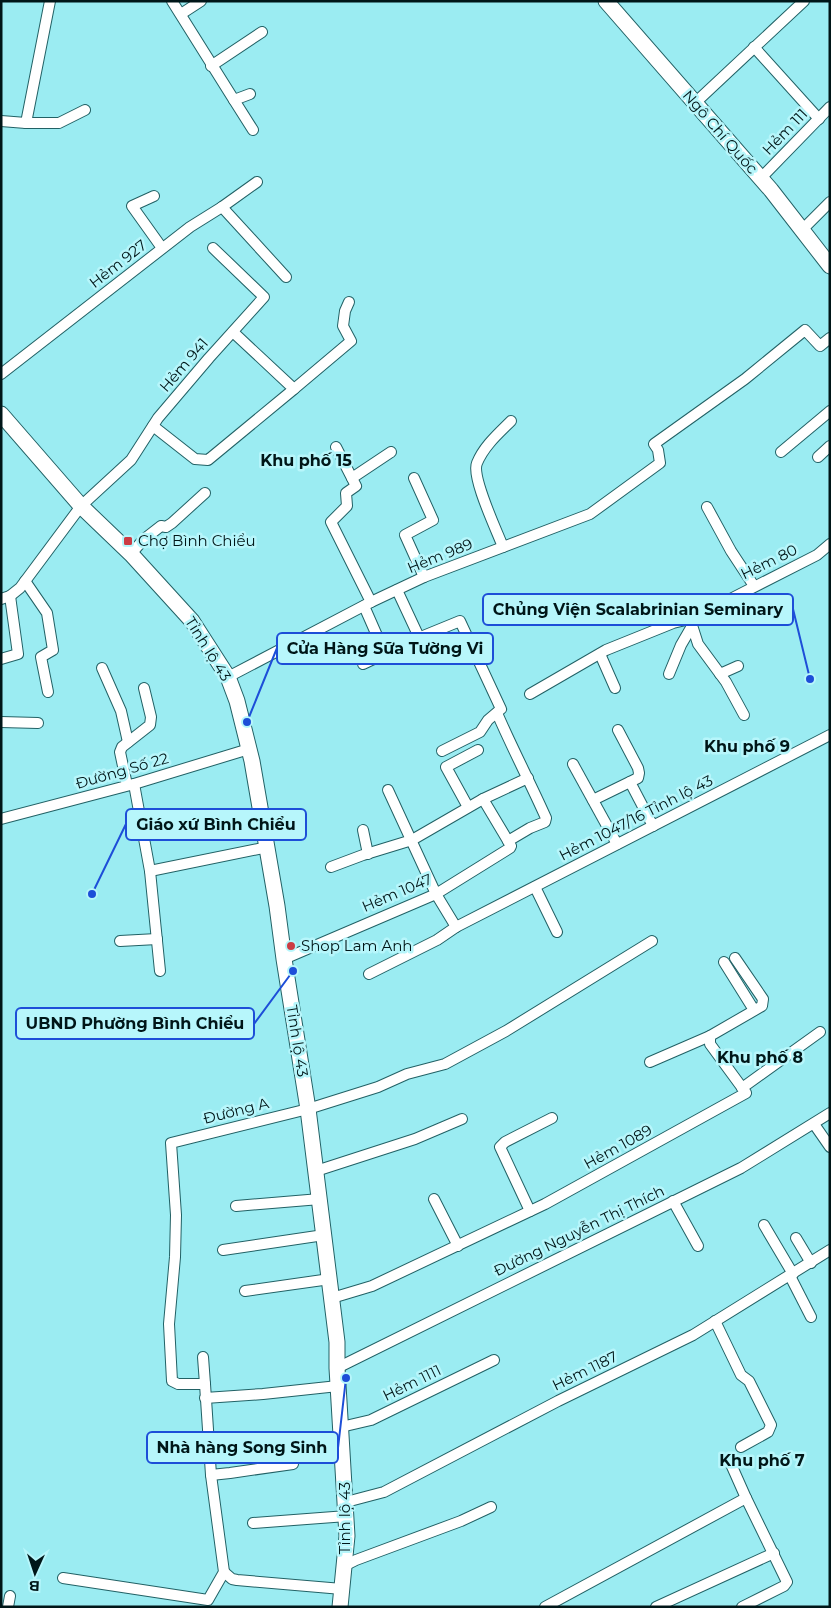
<svg xmlns="http://www.w3.org/2000/svg" width="831" height="1608" viewBox="0 0 831 1608" font-family="Montserrat,sans-serif">
  <rect width="100%" height="100%" fill="#9becf2"/>
  <g fill="none" stroke-linecap="round" stroke-linejoin="round">
    <defs>
      <g id="street">
        <polyline points="172,1 234,100 250,94"/>
        <polyline points="181,14 201,1"/>
        <polyline points="754,47 819,119"/>
        <polyline points="211,66 262,32"/>
        <polyline points="234,100 253,130"/>
        <polyline points="695,103 804,1"/>
        <polyline points="1,121 26,123 59,123 85,110"/>
        <polyline points="26,123 50,1"/>
        <polyline points="761,178 830,107"/>
        <polyline points="154,196 132,206 162,248"/>
        <polyline points="222,207 286,277"/>
        <polyline points="802,230 830,202"/>
        <polyline points="1,374 190,227 222,207 257,182"/>
        <polyline points="294,389 351,341 343,326 345,311 349,302"/>
        <polyline points="153,426 195,459 208,460 294,389 233,332"/>
        <polyline points="336,447 356,486 346,493 347,506 331,522 371,602"/>
        <polyline points="781,452 830,411"/>
        <polyline points="818,457 830,446"/>
        <polyline points="352,478 391,452"/>
        <polyline points="414,478 433,520 405,535 424,577"/>
        <polyline points="707,507 731,551 754,586"/>
        <path d="M503,547C497,531 471,477 477,463C484,446 498,434 511,421"/>
        <polyline points="131,554 143,540 161,526 166,527 172,523 205,493"/>
        <polyline points="25,581 47,613 53,650 41,657 48,692"/>
        <polyline points="397,590 418,635 416,639"/>
        <polyline points="1,599 10,596 20,588 81,506 131,460 158,418 209,358 264,297 213,248"/>
        <polyline points="364,606 382,647 386,653"/>
        <polyline points="690,619 698,644 726,682 744,715"/>
        <polyline points="600,654 615,688"/>
        <polyline points="1,659 18,654 10,596"/>
        <polyline points="363,664 416,639 460,621 501,709 488,720 480,732 442,751"/>
        <polyline points="102,668 121,711 128,742"/>
        <polyline points="669,674 681,645 692,626"/>
        <polyline points="720,674 738,666"/>
        <polyline points="228,677 371,602 424,577 590,514 660,463 658,450 654,444 745,379 805,330 820,346 830,338"/>
        <polyline points="530,694 606,650 673,623 690,619 705,612 817,555 830,544"/>
        <path d="M497,713C512,748 530,782 546,818L545,822L530,828L508,841"/>
        <polyline points="1,722 38,723"/>
        <polyline points="573,764 617,844"/>
        <polyline points="630,782 653,826"/>
        <polyline points="134,784 150,871 160,971"/>
        <polyline points="127,785 120,752 122,747 150,725 151,717 144,688"/>
        <polyline points="388,790 436,894 456,927"/>
        <polyline points="483,799 528,778"/>
        <polyline points="593,800 638,778 639,773 638,768 618,730"/>
        <polyline points="468,807 446,767 478,750"/>
        <polyline points="1,819 134,784 249,749"/>
        <polyline points="363,830 368,854"/>
        <polyline points="150,871 268,847"/>
        <polyline points="535,887 557,932"/>
        <polyline points="120,941 157,939"/>
        <polyline points="284,959 436,894 510,848 511,846 483,799 412,840 363,855 331,867"/>
        <polyline points="724,962 754,1010"/>
        <polyline points="369,974 437,940 456,927 830,735"/>
        <polyline points="650,1062 710,1036"/>
        <polyline points="742,1088 820,1032"/>
        <polyline points="814,1124 830,1147"/>
        <polyline points="316,1171 415,1139 462,1119"/>
        <polyline points="434,1199 458,1246"/>
        <polyline points="673,1201 698,1246"/>
        <polyline points="236,1206 320,1199"/>
        <polyline points="530,1211 500,1147 505,1142 552,1118"/>
        <polyline points="764,1225 793,1274"/>
        <polyline points="796,1238 811,1263"/>
        <polyline points="223,1250 324,1235"/>
        <polyline points="790,1276 811,1317"/>
        <polyline points="245,1291 330,1279"/>
        <polyline points="332,1298 372,1286 545,1204 746,1093 710,1044 710,1036 762,1006 763,999 735,958"/>
        <polyline points="715,1321 741,1375 749,1381 771,1425 768,1432 741,1447"/>
        <polyline points="203,1357 205,1384"/>
        <polyline points="337,1368 741,1168 830,1113"/>
        <polyline points="205,1398 263,1394 338,1386"/>
        <polyline points="341,1427 371,1420 494,1360"/>
        <polyline points="730,1462 746,1498"/>
        <polyline points="211,1475 230,1473 293,1464"/>
        <polyline points="346,1502 384,1492 558,1401 693,1335 830,1250"/>
        <polyline points="253,1523 347,1516"/>
        <polyline points="344,1566 356,1560 461,1521 491,1507"/>
        <polyline points="224,1572 232,1579 237,1580 342,1589"/>
        <polyline points="63,1578 208,1600 224,1572 211,1475 205,1384 178,1384 172,1381 169,1324 175,1257 176,1215 171,1143 308,1109 378,1087 407,1074 445,1064 506,1031 652,941"/>
        <polyline points="8,1607 10,1596"/>
        <polyline points="545,1607 746,1498 787,1582 784,1586 742,1607"/>
        <polyline points="656,1607 774,1553"/>
      </g>
      <g id="secondary">
        <polyline points="606,1 771,190 830,266"/>
        <polyline points="1,414 81,506 131,554 192,621 228,677 237,701 252,761 277,906 284,959 308,1109 337,1342 337,1368 347,1536 340,1607"/>
      </g>
    </defs>
    <!-- street casing -->
    <use href="#street" stroke="#226165" stroke-width="12"/>
    <!-- secondary casing -->
    <use href="#secondary" stroke="#226165" stroke-width="17"/>
    <!-- street -->
    <use href="#street" stroke="#fff" stroke-width="10"/>
    <!-- secondary -->
    <use href="#secondary" stroke="#fff" stroke-width="15"/>
  </g>
  <!-- markers -->
  <g fill="#cc3c44" stroke="#b7f6fb" stroke-width="2">
    <rect x="123" y="536" width="10" height="10" rx="2.5"/>
    <circle cx="291" cy="946" r="5"/>
  </g>
  <g text-anchor="middle" stroke-width="5" stroke-linejoin="round" paint-order="stroke">
    <!-- street labels -->
    <g font-size="15" fill="#001618" stroke="#b7f6fb">
      <text transform="translate(720 132) rotate(49)" y="5">Ngô Chí Quốc</text>
      <text transform="translate(785 132) rotate(-46)" y="5">Hẻm 111</text>
      <text transform="translate(118 264) rotate(-38)" y="5">Hẻm 927</text>
      <text transform="translate(184 365) rotate(-49)" y="5">Hẻm 941</text>
      <text transform="translate(440 556) rotate(-22)" y="5">Hẻm 989</text>
      <text transform="translate(769 562) rotate(-26)" y="5">Hẻm 80</text>
      <text transform="translate(208 649) rotate(58)" y="5">Tỉnh lộ 43</text>
      <text transform="translate(122 771) rotate(-16)" y="5">Đường Số 22</text>
      <text transform="translate(636 818) rotate(-27)" y="5">Hẻm 1047/16 Tỉnh lộ 43</text>
      <text transform="translate(397 893) rotate(-23)" y="5">Hẻm 1047</text>
      <text transform="translate(297 1041) rotate(81)" y="5">Tỉnh lộ 43</text>
      <text transform="translate(236 1111) rotate(-14)" y="5">Đường A</text>
      <text transform="translate(618 1147) rotate(-29)" y="5">Hẻm 1089</text>
      <text transform="translate(579 1231) rotate(-26)" y="5">Đường Nguyễn Thị Thích</text>
      <text transform="translate(585 1371) rotate(-26)" y="5">Hẻm 1187</text>
      <text transform="translate(412 1383) rotate(-26)" y="5">Hẻm 1111</text>
      <text transform="translate(345 1518) rotate(-90)" y="5">Tỉnh lộ 43</text>
    </g>
    <!-- poi labels -->
    <g font-size="15" fill="#001618" stroke="#b7f6fb" text-anchor="start">
      <text x="138" y="546">Chợ Bình Chiểu</text>
      <text x="301" y="951">Shop Lam Anh</text>
    </g>
    <!-- neighbourhood labels -->
    <g font-size="16" font-weight="bold" fill="#001618" stroke="#b7f6fb">
      <text x="306" y="466">Khu phố 15</text>
      <text x="747" y="752">Khu phố 9</text>
      <text x="760" y="1063">Khu phố 8</text>
      <text x="762" y="1466">Khu phố 7</text>
    </g>
  </g>
  <!-- callouts -->
  <path fill="none" stroke="#1d4ed8" stroke-width="2" d="M810 679L793 609M247 722L277 648M92 894L126 824M293 971L254 1024M346 1378L338 1448"/>
  <g fill="#1d4ed8" stroke="#b7f6fb" stroke-width="2">
    <circle cx="810" cy="679" r="5"/>
    <circle cx="247" cy="722" r="5"/>
    <circle cx="92" cy="894" r="5"/>
    <circle cx="293" cy="971" r="5"/>
    <circle cx="346" cy="1378" r="5"/>
  </g>
  <g fill="#b7f6fb" stroke="#1d4ed8" stroke-width="2">
    <rect x="483" y="594" width="310" height="31" rx="5"/>
    <rect x="277" y="633" width="216" height="31" rx="5"/>
    <rect x="126" y="809" width="180" height="31" rx="5"/>
    <rect x="16" y="1008" width="238" height="31" rx="5"/>
    <rect x="147" y="1432" width="191" height="31" rx="5"/>
  </g>
  <g font-size="16" text-anchor="middle" font-weight="bold" fill="#001618">
    <text x="638" y="615">Chủng Viện Scalabrinian Seminary</text>
    <text x="385" y="654">Cửa Hàng Sữa Tường Vi</text>
    <text x="216" y="830">Giáo xứ Bình Chiểu</text>
    <text x="135" y="1029">UBND Phường Bình Chiểu</text>
    <text x="242" y="1453">Nhà hàng Song Sinh</text>
  </g>
  <!-- border -->
  <rect width="831" height="1608" fill="none" stroke="#001618" stroke-width="5"/>
  <!-- north arrow -->
  <g transform="translate(35 1573) rotate(183)" stroke="#b7f6fb" stroke-width="4" paint-order="stroke">
  <path d="M0-4L9 19L0 12L-9 19Z" fill="#001618"/>
  <text y="-8" font-size="14" font-weight="bold" text-anchor="middle" fill="#001618">B</text>
  </g>
</svg>
